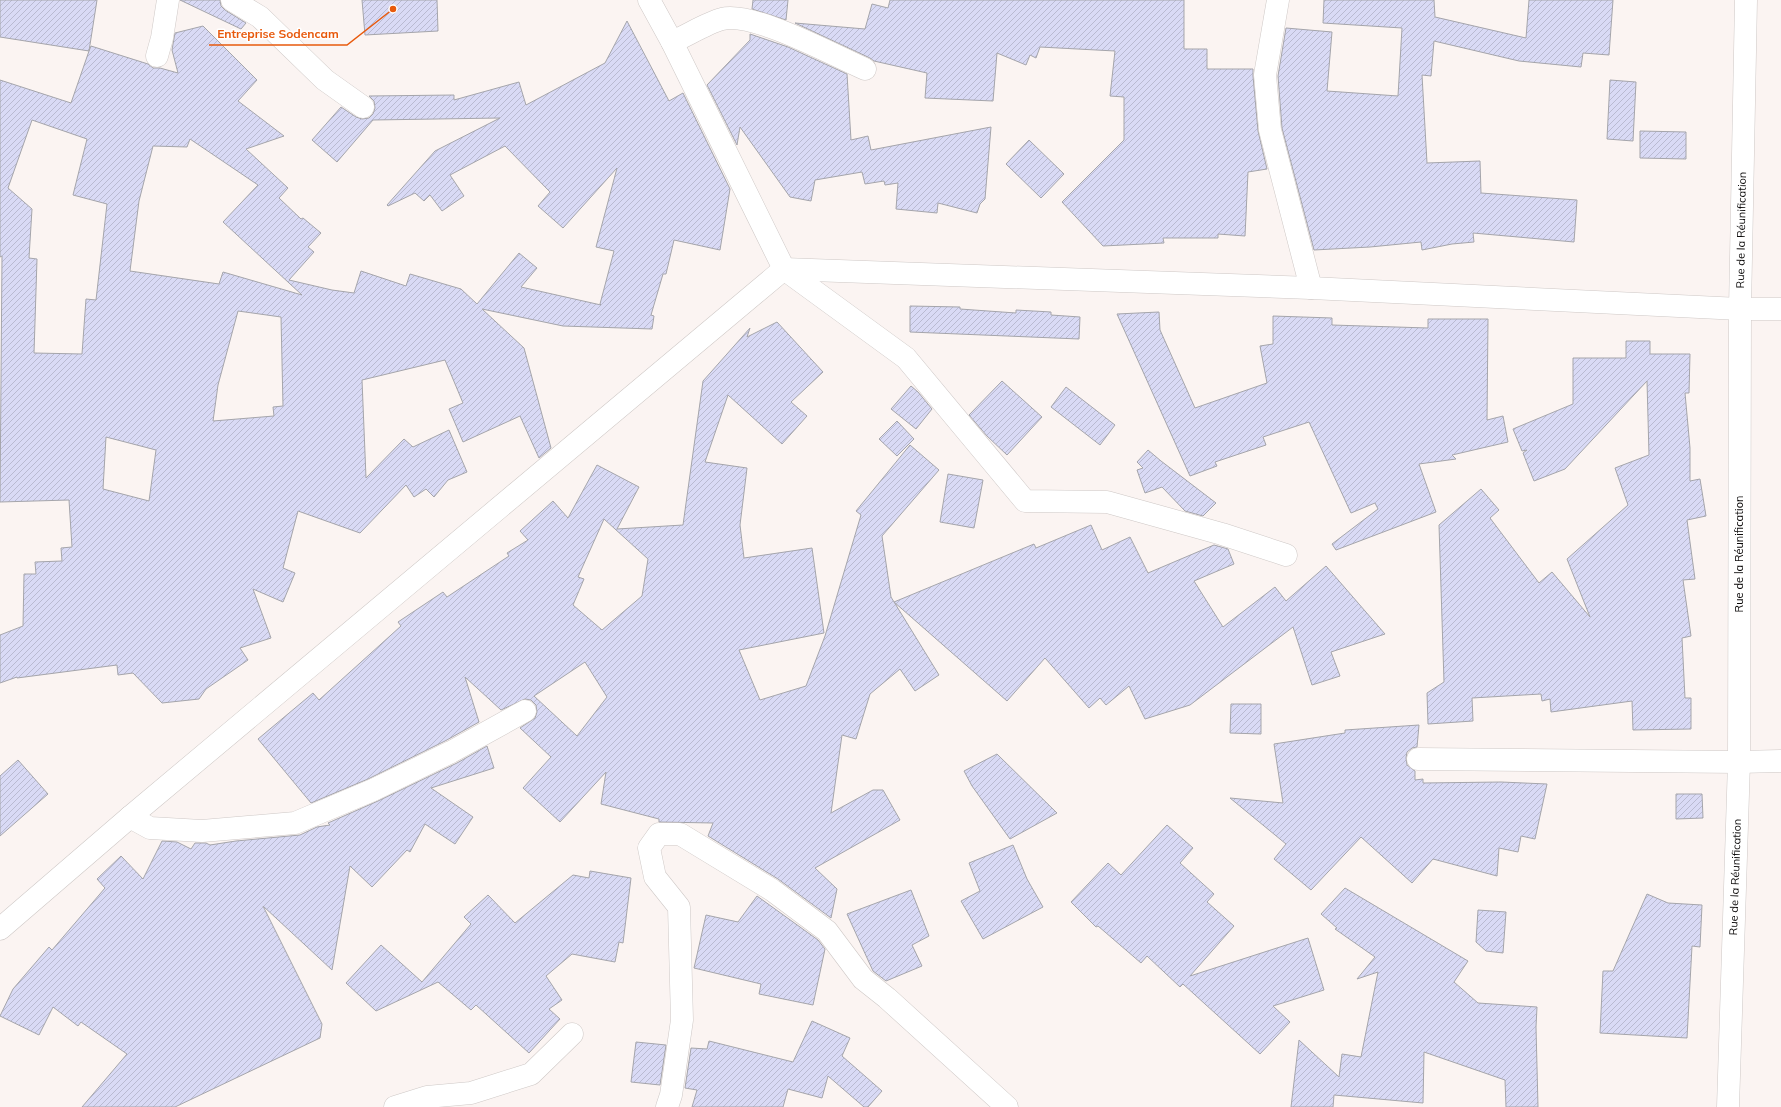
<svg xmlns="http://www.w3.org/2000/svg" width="1781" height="1107" viewBox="0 0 1781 1107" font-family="Mulish,sans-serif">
  <defs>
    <pattern id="building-hatch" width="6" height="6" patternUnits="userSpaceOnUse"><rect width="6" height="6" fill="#d9daf5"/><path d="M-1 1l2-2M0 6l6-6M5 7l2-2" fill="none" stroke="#b9bad1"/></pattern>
  </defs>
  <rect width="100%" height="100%" fill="#fbf4f2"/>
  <!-- building -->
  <g fill="url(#building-hatch)" stroke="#a5a5ab" fill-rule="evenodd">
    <path d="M0,0H97L89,51L91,46L148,64L153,68H160L178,73L172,50L175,33L203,26L257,80L238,101L284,136L246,149L288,188L279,198L301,219L303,218L321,233L308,247L314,252L289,280L332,290L354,293L361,271L406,286L410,274L461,289L477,304L519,253L537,268L521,287L601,305L600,304L614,251L596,247L617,168L563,228L538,206L550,192L505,146L450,175L464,196L442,211L430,195L424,201L415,193L388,206L387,205L435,151L500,118L373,120L337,162L312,140L341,107L356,117L362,119L369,118L373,114L375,108L374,101L369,96L454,95V100L519,82L526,105L605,63L627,21L669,101L683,93L730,189L720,250L674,240L666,274H663L651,315L654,316L652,329L563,326L482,309L524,348L551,448L539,458L520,416L463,442L449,409L463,403L445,360L362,380L366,478L404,439L413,447L449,430L467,472L448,480L434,497L426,489L414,497L406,485L360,533L298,511L283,568L295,573L283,602L253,589L271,638L240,648L248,660L206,689L199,699L162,703L133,673L118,675L117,665L17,678V677L0,683V635L23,626L24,574H36L35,562L62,561L61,548L72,547L69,500L0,502L2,256L0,257V80L71,103L89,51L0,37ZM32,120L87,139L73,195L107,204L96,300L86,299L82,354L34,353L37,259L29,258L32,209L8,188ZM190,139L258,185L223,222L302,295L223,272L219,284L130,271L139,201L153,146L187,147ZM238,311L281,317L283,406L273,407L274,416L213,421L218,385ZM106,437L156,450L149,501L103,489Z"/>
    <polygon points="180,0 220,0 221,6 225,10 246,23 241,29"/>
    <polygon points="362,0 437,0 438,31 365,35"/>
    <polygon points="753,0 788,0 786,20 752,9"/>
    <polygon points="890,0 1184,0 1184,49 1207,49 1207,69 1253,69 1253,76 1258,131 1267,169 1248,172 1245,236 1218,234 1218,238 1163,238 1164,243 1103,246 1062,202 1124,140 1124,97 1110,96 1115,51 1040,47 1036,58 1030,55 1026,65 997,53 993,101 925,98 927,73 874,61 870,58 795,23 865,29 872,4 888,8"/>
    <polygon points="1324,0 1434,0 1435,17 1526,38 1529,0 1613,0 1609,55 1583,53 1581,67 1519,61 1434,41 1431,76 1422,75 1427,163 1480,161 1481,193 1577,200 1574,242 1473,233 1474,242 1452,244 1422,250 1421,242 1370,247 1314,250 1282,128 1278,76 1286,28 1332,32 1327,91 1398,96 1402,28 1323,23"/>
    <polygon points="750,34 788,47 847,74 851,140 868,136 871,150 991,127 985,199 980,204 977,213 938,203 937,213 896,209 898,183 885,185 884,181 865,184 862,172 815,180 811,201 790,197 740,127 737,145 707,85 750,40"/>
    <polygon points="1610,80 1636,82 1633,141 1607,139"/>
    <polygon points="1640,131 1686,132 1686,159 1640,158"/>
    <polygon points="1029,140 1064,174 1041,198 1006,164"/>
    <polygon points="910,306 960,307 960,309 1016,313 1016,310 1051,312 1051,315 1080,317 1079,339 910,332"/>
    <polygon points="1159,312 1160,330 1195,408 1267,383 1260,346 1273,344 1273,316 1332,318 1332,325 1428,328 1428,319 1488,319 1487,420 1503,416 1508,442 1452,455 1456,459 1419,464 1436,512 1336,550 1332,544 1378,509 1375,503 1351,513 1309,422 1263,437 1266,445 1215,462 1217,466 1190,476 1117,314"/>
    <path d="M777,322L823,372L791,402L807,416L782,444L728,395L705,462L747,468L740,525L744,558L812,548L824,633L739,650L760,700L806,686L825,636L861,515L856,511L910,445L939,470L882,536L891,597L939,675L915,691L900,669L870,694L856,739L842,735L831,813L873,790H883L900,820L815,868L837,889L831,918L778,879L708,836L713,823L659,822V819L601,804L606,772L560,822L523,788L551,757L520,728L535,718L537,712L536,705L531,700L525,699L501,710L465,677L479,722L445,741L368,779L311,803L258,739L313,693L319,700L401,626L398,622L443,592L447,597L509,556L507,553L528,540L520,531L553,501L568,518L597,465L639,487L617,529L683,525L703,381L750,328L747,337ZM604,519L648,559L642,596L602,630L573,605L584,579L578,577ZM585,662L607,697L577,736L534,696Z"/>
    <polygon points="1626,341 1650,341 1650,354 1690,354 1689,393 1685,393 1690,448 1690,481 1700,479 1706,516 1687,520 1695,579 1683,580 1691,636 1682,638 1685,698 1691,698 1691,729 1633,730 1632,701 1551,712 1550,699 1542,701 1541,694 1472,698 1473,721 1428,724 1427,693 1444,682 1439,525 1481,489 1499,510 1490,518 1539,583 1552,572 1590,617 1567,559 1628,505 1615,468 1649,455 1647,381 1565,469 1534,481 1523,453 1527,450 1522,451 1513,429 1573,404 1573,358 1626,358"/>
    <polygon points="1002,381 1042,417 1007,455 987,436 969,415"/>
    <polygon points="911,386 918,392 932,409 916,429 891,409"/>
    <polygon points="1066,387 1115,425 1100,445 1051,407"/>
    <polygon points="897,421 914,439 897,456 879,439"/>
    <polygon points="1148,450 1161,461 1216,503 1203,516 1185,511 1162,487 1145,493 1137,470 1143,468 1137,462"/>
    <polygon points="948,474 983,480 974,528 940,522"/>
    <polygon points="1091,525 1102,550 1130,537 1148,573 1214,545 1228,549 1234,564 1194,581 1223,627 1275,587 1286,601 1326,566 1385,634 1331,652 1340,676 1312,685 1293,627 1190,705 1145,719 1129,686 1106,705 1100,698 1089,708 1045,658 1007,701 894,602 1034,544 1036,548"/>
    <polygon points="1231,704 1261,704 1261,734 1230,733"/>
    <polygon points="1419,725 1417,747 1412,748 1407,752 1406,758 1407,765 1415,771 1415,780 1423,779 1423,783 1501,782 1547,784 1535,839 1521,836 1518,852 1499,848 1497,876 1433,859 1412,883 1361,837 1311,890 1274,859 1286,844 1230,798 1283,803 1274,744 1345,733 1345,730"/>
    <polygon points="487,746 494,768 431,788 473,817 455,844 425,824 410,852 407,850 372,887 350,866 332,970 263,906 322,1024 320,1038 175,1107 82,1107 127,1054 81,1022 78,1026 53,1007 39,1035 0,1016 13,989 49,947 52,950 105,888 97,879 121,856 143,879 162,841 177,842 191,849 195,843 206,843 210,845 236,841 300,835 317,827 330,825 328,823 378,801 457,763"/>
    <polygon points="997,754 1057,813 1010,839 972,786 964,771"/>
    <polygon points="18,760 48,794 0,836 0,776"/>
    <polygon points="1676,794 1702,794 1703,818 1676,819"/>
    <polygon points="1167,825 1193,848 1180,863 1214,894 1207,902 1234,926 1190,976 1308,938 1324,990 1273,1006 1290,1022 1260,1054 1183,984 1180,987 1147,956 1141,963 1098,926 1096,927 1071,902 1108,863 1121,875"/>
    <polygon points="1013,845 1027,879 1043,907 983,939 961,901 980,891 969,863"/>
    <polygon points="590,871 631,878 623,943 619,942 615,962 572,954 546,976 562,1000 549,1009 560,1019 529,1053 476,1005 471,1010 438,982 376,1011 346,983 381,945 422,982 471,924 464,917 488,895 515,923 573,875 589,878"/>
    <polygon points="1345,888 1468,961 1454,982 1478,1003 1537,1007 1536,1027 1538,1107 1506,1107 1505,1080 1424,1052 1423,1103 1334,1095 1333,1107 1291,1107 1299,1040 1339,1077 1342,1054 1361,1057 1378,972 1357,979 1375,957 1335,929 1337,928 1321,914"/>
    <polygon points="911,890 929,936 912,945 922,966 886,981 873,971 847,914"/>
    <polygon points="1647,894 1668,903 1702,905 1700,947 1692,946 1687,1038 1600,1033 1603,971 1613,971"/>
    <polygon points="757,896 818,940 825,949 813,1005 759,994 761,984 694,968 706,915 738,922"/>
    <polygon points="1478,910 1506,912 1503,953 1486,951 1476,942"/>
    <polygon points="812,1021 850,1038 842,1056 882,1091 868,1107 864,1107 828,1076 822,1098 788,1089 783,1107 692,1107 697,1090 685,1088 691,1048 707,1049 709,1041 793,1062"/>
    <polygon points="636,1042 666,1045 660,1085 631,1082"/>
  </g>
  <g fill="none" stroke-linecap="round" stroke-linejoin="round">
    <defs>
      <g id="minor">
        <polyline points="232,0 260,17 325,80 363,107"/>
        <polyline points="649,0 672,42 784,269 906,358 1025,501 1107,502 1222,534 1286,555"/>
        <polyline points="1278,0 1265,75 1270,130 1311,288"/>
        <path d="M672,42C686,36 709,22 722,19C753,11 833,55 865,69"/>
        <polyline points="157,56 162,38 168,0"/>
        <polyline points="1418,759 1739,762 1781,761"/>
        <polyline points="130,817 150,828 202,831 295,823 373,790 451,752 525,711"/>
        <polyline points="0,929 130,817 784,269 1311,288 1740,309 1781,309"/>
        <polyline points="395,1107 427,1097 471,1093 531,1074 572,1034"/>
        <polyline points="667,1107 671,1095 682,1020 679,907 655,877 649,848 659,834 680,834 772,890 827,931 863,979 887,998 1007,1107"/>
        <polyline points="1728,1107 1739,762 1740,309 1746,0"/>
      </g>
    </defs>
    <!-- minor casing -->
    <use href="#minor" stroke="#cec8c6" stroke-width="23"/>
    <!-- minor -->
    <use href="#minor" stroke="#fff" stroke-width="22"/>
  </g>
  <g text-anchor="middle" stroke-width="3" stroke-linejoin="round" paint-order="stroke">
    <!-- street labels -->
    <g font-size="11" fill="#0d0b0b" stroke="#fff">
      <text transform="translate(1741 230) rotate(-89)" y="4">Rue de la Réunification</text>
      <text transform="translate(1739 554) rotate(-90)" y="4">Rue de la Réunification</text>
      <text transform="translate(1735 877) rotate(-88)" y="4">Rue de la Réunification</text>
    </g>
  </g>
  <!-- callouts -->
  <path fill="none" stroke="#e8590c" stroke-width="1.5" d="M393 9L347 45H209"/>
  <circle fill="#e8590c" stroke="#fff" stroke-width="1.5" cx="393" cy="9" r="4"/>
  <g font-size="12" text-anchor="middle" font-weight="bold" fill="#e8590c" stroke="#fff" stroke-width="3" stroke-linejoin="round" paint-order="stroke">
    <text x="278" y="38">Entreprise Sodencam</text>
  </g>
</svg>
